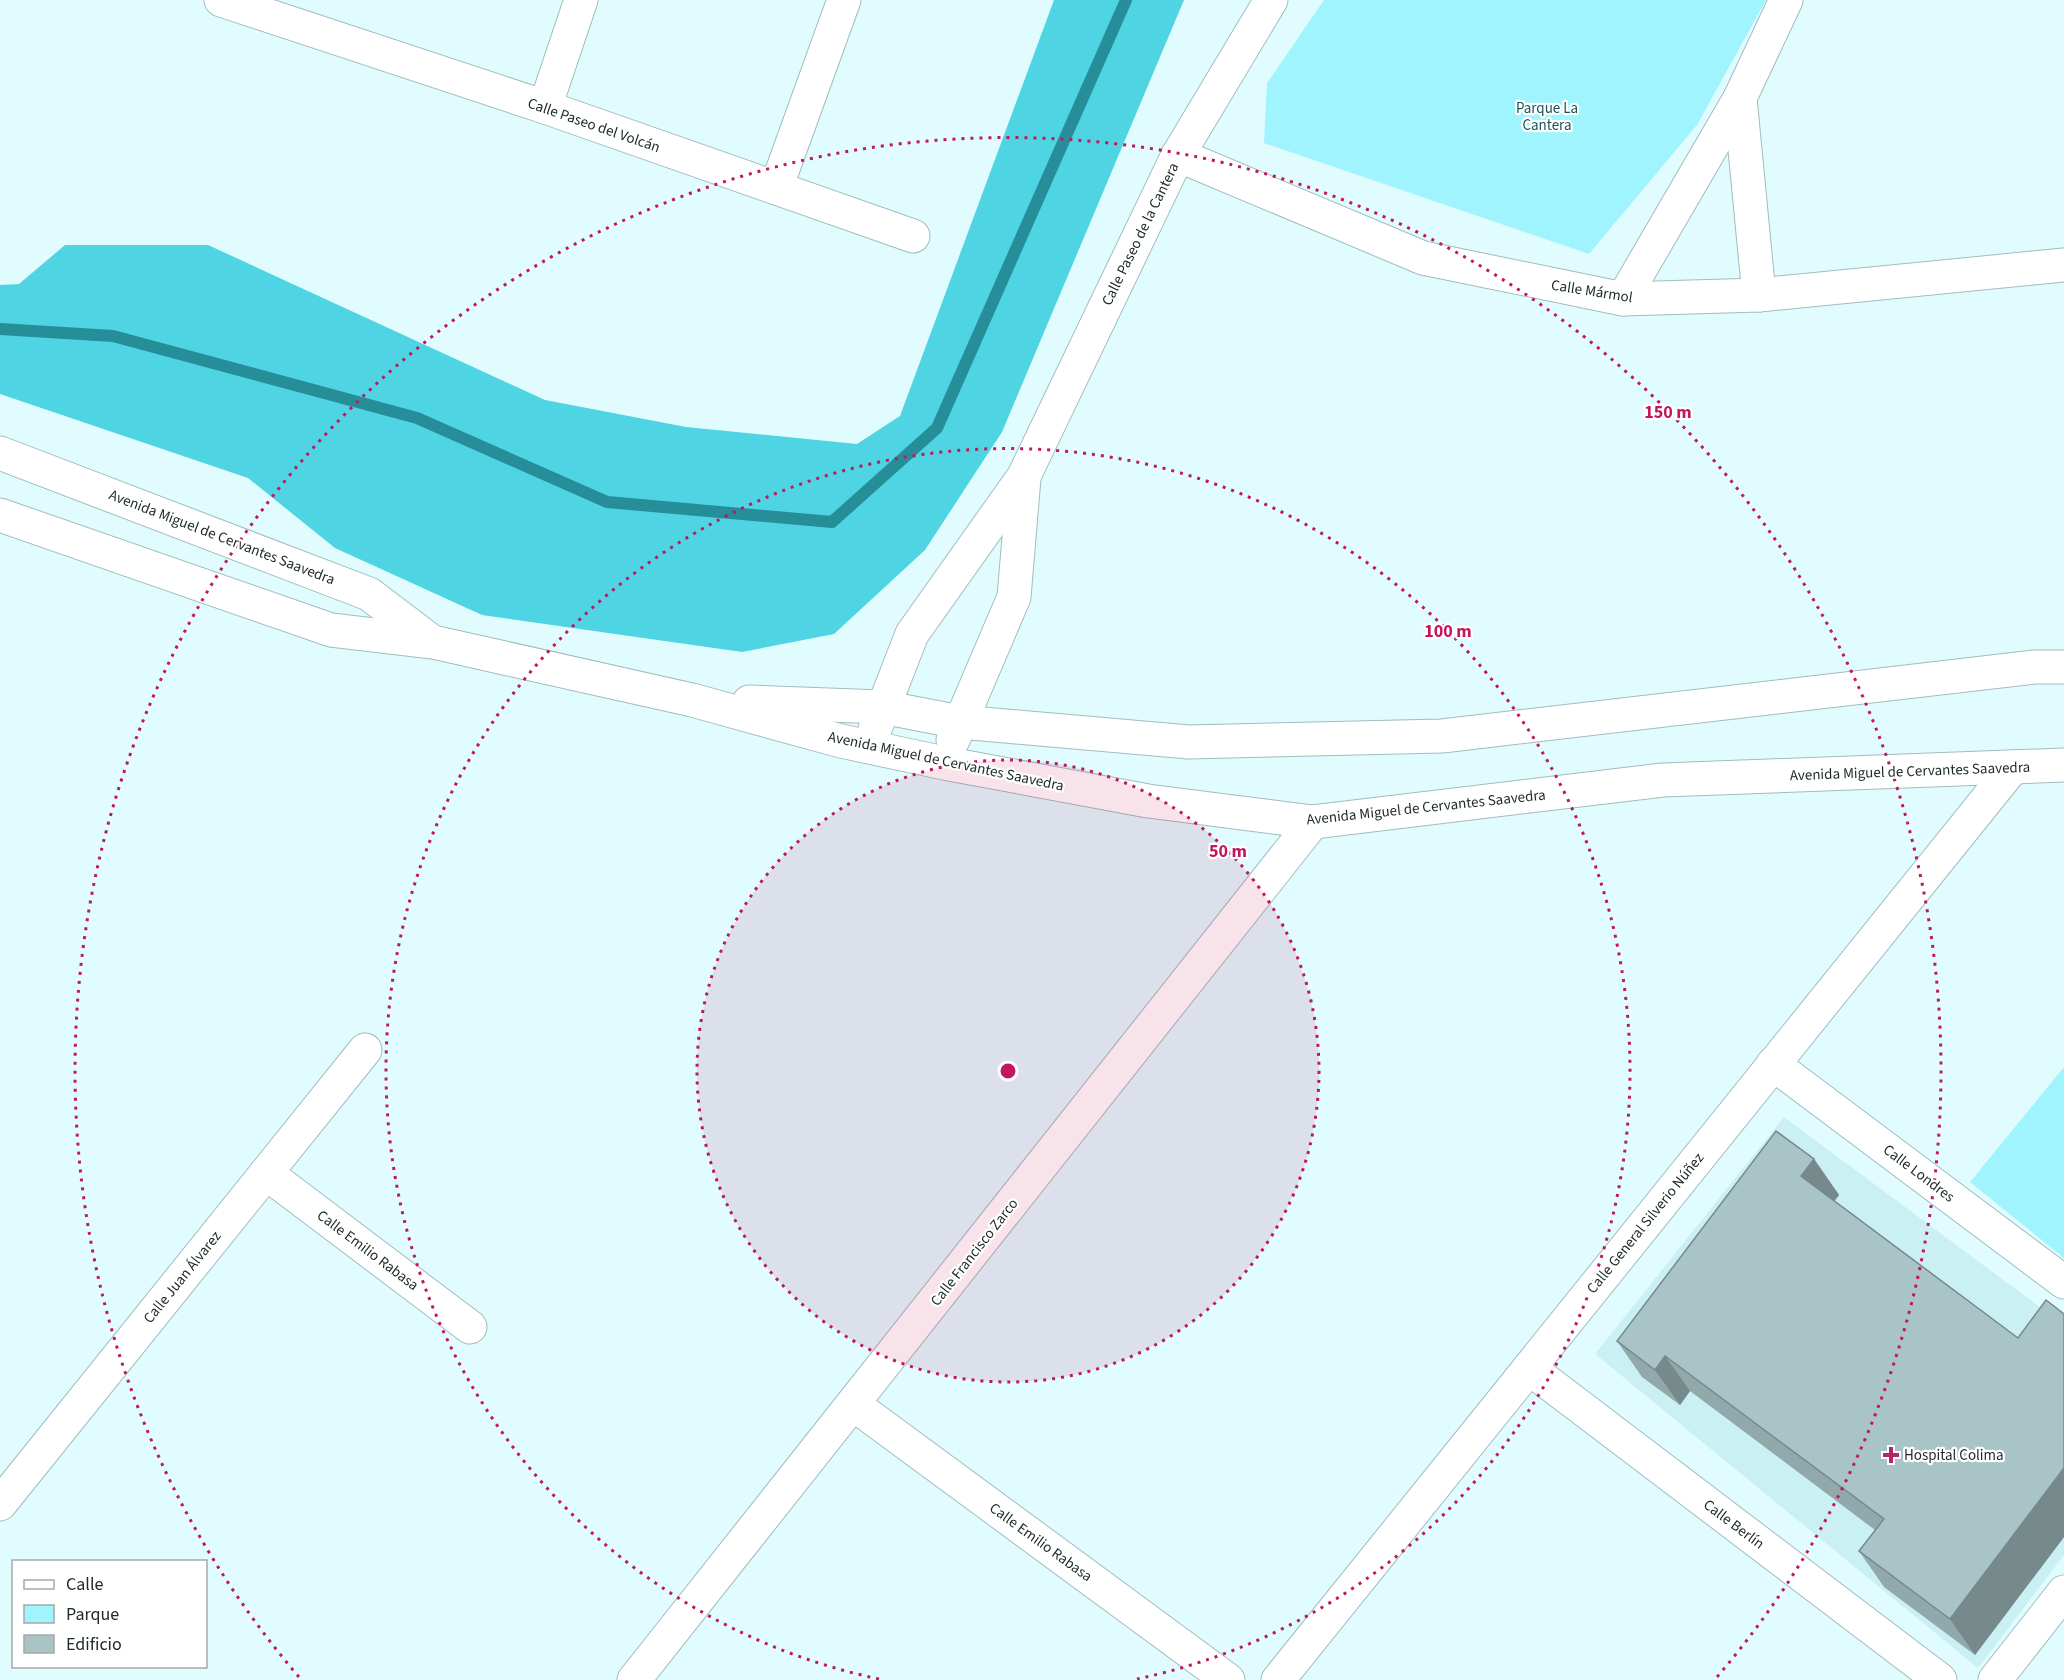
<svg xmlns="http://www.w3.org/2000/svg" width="2064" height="1680" viewBox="0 0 2064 1680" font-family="'Source Sans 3',sans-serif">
  <rect width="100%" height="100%" fill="#e0fcff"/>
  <!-- built -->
  <polygon fill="#caf0f4" points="1784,1117 2064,1325 2064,1555 1978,1668 1595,1354"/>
  <!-- green -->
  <g fill="#9ff4fe">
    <polygon points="1324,0 1766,0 1697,125 1589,254 1264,143 1267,83"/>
    <polygon points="2064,1067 2064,1258 1970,1182"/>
  </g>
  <!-- forest -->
  <polygon fill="#4ed4e2" points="1054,0 1184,0 1002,432 925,550 834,634 742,652 482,615 335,548 248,478 0,394 0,285 19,284 65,245 208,245 545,400 686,427 857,444 900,416"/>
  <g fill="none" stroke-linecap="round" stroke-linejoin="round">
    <!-- stream -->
    <polyline stroke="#268e98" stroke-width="12" points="0,329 113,336 417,418 607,502 832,522 937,428 1126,0"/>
    <defs>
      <g id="minor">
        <polyline points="221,0 545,107 913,236"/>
        <polyline points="1740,98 1759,295"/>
        <polyline points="545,107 581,0"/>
        <polyline points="1178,155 1423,258 1623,299 1759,295 2064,265"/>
        <polyline points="776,188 844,0"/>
        <polyline points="1623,299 1740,98 1786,0"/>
        <polyline points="0,453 369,594 431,641"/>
        <polyline points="0,515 331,630 433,642 692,700 841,741 944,763 1148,801 1313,822 1663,780 2064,765"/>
        <polyline points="749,702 882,707 960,722 1189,742 1442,736 2035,667 2064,667"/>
        <polyline points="875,729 912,634 1024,476 1178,155 1271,0"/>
        <polyline points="953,740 1014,597 1024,478"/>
        <polyline points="1773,1064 2064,1282"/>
        <polyline points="266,1173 470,1327"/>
        <polyline points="1529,1368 1940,1680"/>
        <polyline points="853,1404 1228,1680"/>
        <polyline points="0,1504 365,1050"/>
        <polyline points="634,1680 1313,822"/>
        <polyline points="1278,1680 2013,767"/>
        <polyline points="1995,1680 2064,1592"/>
      </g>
    </defs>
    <!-- minor casing -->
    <use href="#minor" stroke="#a1bcbf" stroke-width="35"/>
    <!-- minor -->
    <use href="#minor" stroke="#fff" stroke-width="33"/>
  </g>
  <!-- wall -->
  <polygon fill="#91a9ab" points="1814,1159 1839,1195 1834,1201 2018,1338 2064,1314 2064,1537 1975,1655 1884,1587 1859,1551 1875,1530 1690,1391 1680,1405 1642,1377 1617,1341"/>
  <!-- shaded-wall -->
  <g fill="#76898b">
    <polygon points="1814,1159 1839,1195 1826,1212 1801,1176"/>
    <polygon points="1665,1356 1690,1391 1680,1405 1655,1370"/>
    <polygon points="2064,1468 2064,1537 1975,1655 1950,1619"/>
  </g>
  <!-- building -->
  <polygon fill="#a9c4c7" stroke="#76898b" stroke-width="1.5" points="1776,1131 1814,1159 1801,1176 2018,1338 2046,1300 2064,1314 2064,1468 1950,1619 1859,1551 1884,1519 1665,1356 1655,1370 1617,1341"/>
  <!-- distance rings -->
  <circle cx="1008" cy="1071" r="311" fill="#c2185b" fill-opacity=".12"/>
  <g fill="none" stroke="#c2185b" stroke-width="3" stroke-dasharray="3 6">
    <circle cx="1008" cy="1071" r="311"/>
    <path d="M879 1679A622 622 0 1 1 1137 1679"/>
    <path d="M299 1677A933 933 0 1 1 1717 1677"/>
  </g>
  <!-- markers -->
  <path fill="#b02868" stroke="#fff" stroke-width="2" d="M1888 1446h6v6h6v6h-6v6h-6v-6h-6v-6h6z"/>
  <g text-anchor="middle" stroke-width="4.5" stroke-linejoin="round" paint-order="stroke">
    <!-- park labels -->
    <g font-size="15" fill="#195257" stroke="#fff">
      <text x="1547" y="113">Parque La<tspan x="1547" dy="17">Cantera</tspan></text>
    </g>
    <!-- street labels -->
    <g font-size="15" fill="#1d2829" stroke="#fff">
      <text transform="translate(594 125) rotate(19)" y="5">Calle Paseo del Volcán</text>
      <text transform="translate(1140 234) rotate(-64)" y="5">Calle Paseo de la Cantera</text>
      <text transform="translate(1592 291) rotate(9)" y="5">Calle Mármol</text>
      <text transform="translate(222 537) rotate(21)" y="5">Avenida Miguel de Cervantes Saavedra</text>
      <text transform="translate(946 761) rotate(12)" y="5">Avenida Miguel de Cervantes Saavedra</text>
      <text transform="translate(1910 771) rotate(-2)" y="5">Avenida Miguel de Cervantes Saavedra</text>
      <text transform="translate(1426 807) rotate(-6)" y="5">Avenida Miguel de Cervantes Saavedra</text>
      <text transform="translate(1919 1173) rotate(37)" y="5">Calle Londres</text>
      <text transform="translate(1645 1223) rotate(-51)" y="5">Calle General Silverio Núñez</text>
      <text transform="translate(368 1250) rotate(37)" y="5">Calle Emilio Rabasa</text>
      <text transform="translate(974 1252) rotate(-52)" y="5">Calle Francisco Zarco</text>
      <text transform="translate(182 1277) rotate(-51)" y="5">Calle Juan Álvarez</text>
      <text transform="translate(1734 1524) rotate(37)" y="5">Calle Berlín</text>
      <text transform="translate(1041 1542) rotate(36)" y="5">Calle Emilio Rabasa</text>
    </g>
    <!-- poi labels -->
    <g font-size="15" fill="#1d2829" stroke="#fff" text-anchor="start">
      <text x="1904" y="1460">Hospital Colima</text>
    </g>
  </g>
  <circle cx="1008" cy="1071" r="9" fill="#c2185b" stroke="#fff" stroke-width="3"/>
  <g font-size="18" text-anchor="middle" font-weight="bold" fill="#c2185b" stroke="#fff" stroke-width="4.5" stroke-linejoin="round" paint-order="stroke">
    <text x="1668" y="418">150 m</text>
    <text x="1448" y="637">100 m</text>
    <text x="1228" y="857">50 m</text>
  </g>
  <!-- legend -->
  <rect x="12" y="1560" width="195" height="108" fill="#ffffff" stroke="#a5a9a9" stroke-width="1.5"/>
  <rect x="24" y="1580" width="30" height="9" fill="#ffffff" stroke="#a5a9a9" stroke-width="1.5"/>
  <text x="66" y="1590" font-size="18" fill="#1d2829">Calle</text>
  <rect x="24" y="1605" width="30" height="18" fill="#9ff4fe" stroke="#a5a9a9" stroke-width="1.5"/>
  <text x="66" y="1620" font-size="18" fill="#1d2829">Parque</text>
  <rect x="24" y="1635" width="30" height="18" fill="#a9c4c7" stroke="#a5a9a9" stroke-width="1.5"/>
  <text x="66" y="1650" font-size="18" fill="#1d2829">Edificio</text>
</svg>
